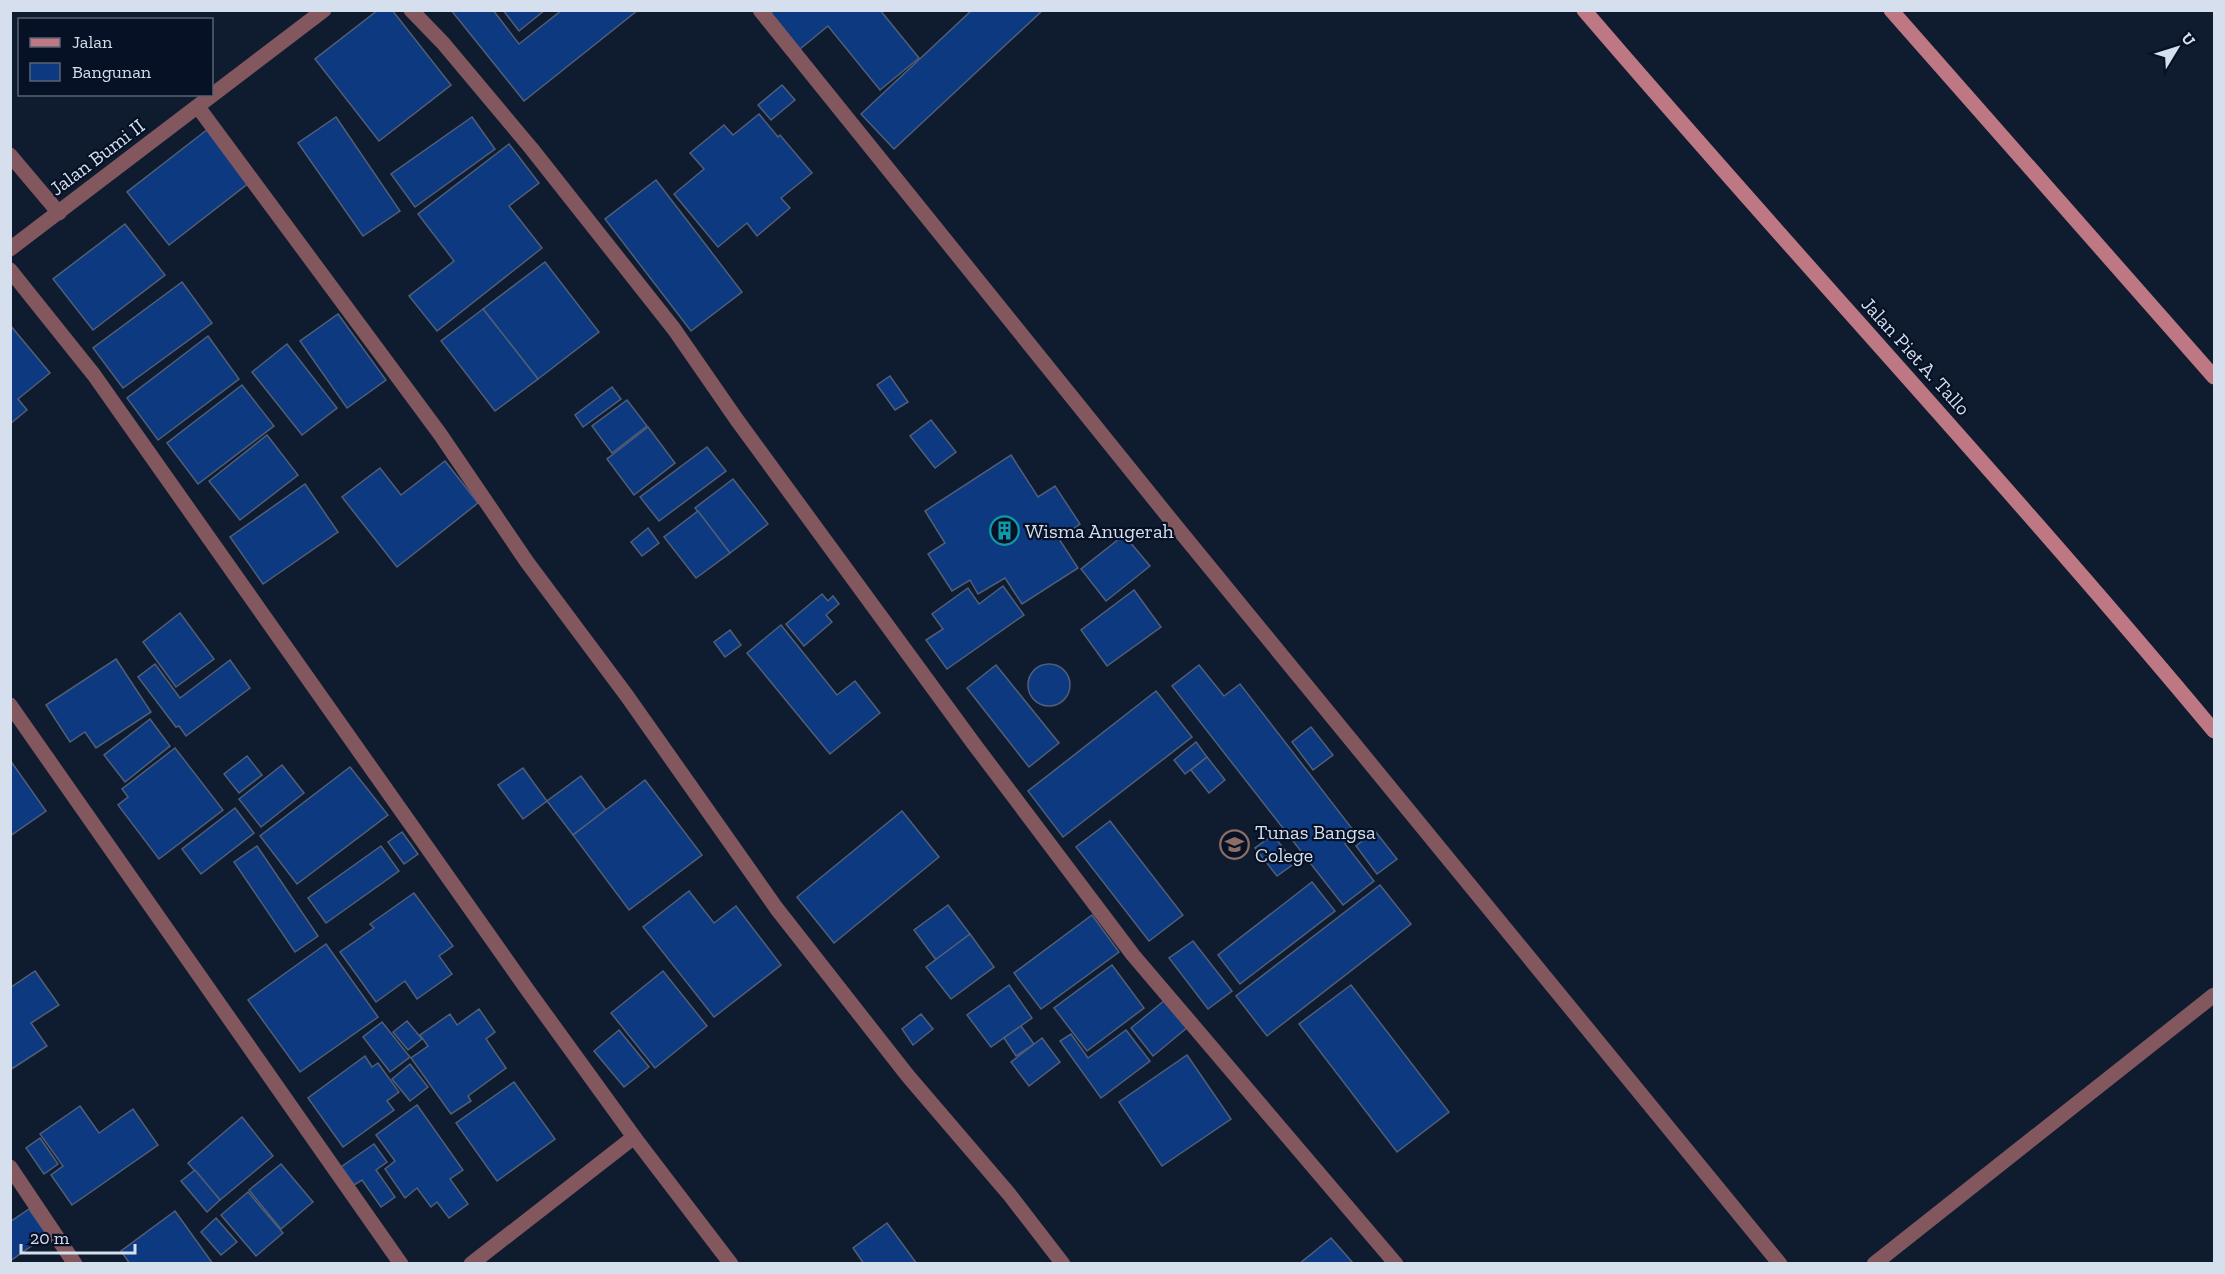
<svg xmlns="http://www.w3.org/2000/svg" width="2225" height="1274" viewBox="0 0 2225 1274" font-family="'Zilla Slab',serif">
  <rect width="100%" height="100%" fill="#0f1b2f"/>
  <!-- building -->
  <g fill="#0d3980" stroke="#505f77" stroke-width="1.5">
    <polygon points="378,10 392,10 451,85 379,141 315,59"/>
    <polygon points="451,10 493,10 519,44 562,10 638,10 524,101"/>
    <polygon points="503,10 545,10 519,31"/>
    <polygon points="774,10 880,10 919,58 880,90 828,26 800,49 771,13"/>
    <polygon points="972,10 1043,10 894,149 861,114"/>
    <polygon points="782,85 795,100 771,120 758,105"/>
    <polygon points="759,114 778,137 780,135 812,173 781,198 790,208 757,236 747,223 718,247 674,194 704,169 690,153 724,125 733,135"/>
    <polygon points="336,117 400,211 363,236 298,143"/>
    <polygon points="472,117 495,149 415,207 391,174"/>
    <polygon points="208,129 250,182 169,245 127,192"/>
    <polygon points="509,144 539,183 509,206 542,248 437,331 409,296 454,261 418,214"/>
    <polygon points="656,180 742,292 691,331 605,219"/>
    <polygon points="125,224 165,275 93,330 53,279"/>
    <polygon points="545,262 599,332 538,379 483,309"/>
    <polygon points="182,282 212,323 123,388 93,348"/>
    <polygon points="483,309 538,379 495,411 441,341"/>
    <polygon points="338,314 386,380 347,408 300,341"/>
    <polygon points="10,325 50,373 18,399 27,410 10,424"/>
    <polygon points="208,336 239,379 158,440 127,398"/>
    <polygon points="287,344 337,408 302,435 252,372"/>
    <polygon points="890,376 908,402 895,410 877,385"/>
    <polygon points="242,385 274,426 198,484 167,443"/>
    <polygon points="612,387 621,399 583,427 575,415"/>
    <polygon points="627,400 647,426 612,453 592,426"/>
    <polygon points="931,420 956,452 935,468 910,436"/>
    <polygon points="648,427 675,463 634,495 607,459"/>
    <polygon points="267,435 298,475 240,520 209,481"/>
    <polygon points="707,447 726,471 659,521 640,497"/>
    <polygon points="1011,455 1038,497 1055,486 1080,524 1059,539 1078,568 1022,604 1005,578 978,594 970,580 952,591 928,554 945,543 925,511"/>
    <polygon points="445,461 478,503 397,567 342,497 380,468 401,495"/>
    <polygon points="733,479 768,524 730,553 695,508"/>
    <polygon points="305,484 338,532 263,584 230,537"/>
    <polygon points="698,511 730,553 696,578 664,537"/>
    <polygon points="648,528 659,543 642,556 631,542"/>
    <polygon points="1124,535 1150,566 1106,601 1081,569"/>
    <polygon points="1003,586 1024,615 947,669 926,640 943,629 932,614 968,588 979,604"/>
    <polygon points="1134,590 1161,627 1107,666 1081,630"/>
    <polygon points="822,594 828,601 833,596 839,604 826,615 832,622 804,646 786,624"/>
    <polygon points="180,613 214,659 176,687 143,642"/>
    <polygon points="781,625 837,695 855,681 880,713 830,754 747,653"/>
    <polygon points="730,630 741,645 725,657 714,642"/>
    <polygon points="116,659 151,712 96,748 85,732 70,742 46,705"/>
    <polygon points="230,660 250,688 186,736 179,726 176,727 138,677 155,664 180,698"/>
    <circle cx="1049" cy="685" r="21"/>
    <polygon points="996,665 1059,743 1029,767 967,688"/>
    <polygon points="1199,665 1224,696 1240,684 1357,835 1345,844 1374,881 1343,905 1172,686"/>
    <polygon points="1156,691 1192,737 1063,837 1028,791"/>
    <polygon points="150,719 170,746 125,782 104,755"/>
    <polygon points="1311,727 1333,755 1313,770 1292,742"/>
    <polygon points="1196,742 1207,757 1185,774 1174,760"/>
    <polygon points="175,748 223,810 159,859 118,805 128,797 122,789"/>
    <polygon points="247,756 262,775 239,793 224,774"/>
    <polygon points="1207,757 1225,780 1209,793 1191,770"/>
    <polygon points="10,760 46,811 10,836"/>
    <polygon points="282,765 304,793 261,827 239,799"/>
    <polygon points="350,767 388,815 297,884 260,836"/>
    <polygon points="523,768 547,801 523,819 498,785"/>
    <polygon points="581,776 606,810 573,835 547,801"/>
    <polygon points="645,780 702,855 629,910 573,835"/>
    <polygon points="235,808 254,833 201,874 182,849"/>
    <polygon points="902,811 939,857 834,943 797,897"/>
    <polygon points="1110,821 1183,915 1149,941 1076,847"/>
    <polygon points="1375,831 1397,859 1377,874 1356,846"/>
    <polygon points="402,832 418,854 404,864 388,842"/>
    <polygon points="1273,835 1295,863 1277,876 1255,848"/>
    <polygon points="257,846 318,936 295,952 234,862"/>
    <polygon points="381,846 399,871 326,923 308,898"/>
    <polygon points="1312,882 1335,911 1240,984 1218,955"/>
    <polygon points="1380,885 1411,924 1267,1036 1236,996"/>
    <polygon points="689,891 714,923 736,906 781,965 714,1017 643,927"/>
    <polygon points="414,893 453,946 439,956 452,974 417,999 405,981 376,1002 340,952 374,928 370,924"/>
    <polygon points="948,905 970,934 936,960 914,930"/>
    <polygon points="1092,915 1119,952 1041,1009 1014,973"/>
    <polygon points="970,934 994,967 951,999 926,967"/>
    <polygon points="1193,941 1232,991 1208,1009 1169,958"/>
    <polygon points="326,944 378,1017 300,1072 248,1000"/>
    <polygon points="1112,965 1144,1008 1087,1051 1054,1008"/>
    <polygon points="35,971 59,1005 31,1023 47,1046 10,1070 10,988"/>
    <polygon points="663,971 707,1026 655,1068 611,1013"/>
    <polygon points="1009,985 1032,1018 991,1047 967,1015"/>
    <polygon points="1351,985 1449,1112 1397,1152 1299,1024"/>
    <polygon points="1165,1000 1188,1027 1153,1056 1131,1028"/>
    <polygon points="479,1009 495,1032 486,1039 506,1068 468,1096 471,1101 451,1114 411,1058 428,1046 420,1035 450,1014 457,1025"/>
    <polygon points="921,1014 933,1029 913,1045 902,1029"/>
    <polygon points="407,1021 422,1039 408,1050 393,1032"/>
    <polygon points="382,1022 410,1057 390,1072 363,1037"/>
    <polygon points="1021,1026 1034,1044 1016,1056 1004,1038"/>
    <polygon points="619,1030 649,1067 624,1087 594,1051"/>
    <polygon points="1126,1030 1150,1061 1101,1098 1060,1041 1071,1034 1088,1058"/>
    <polygon points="1042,1038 1060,1062 1029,1086 1011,1062"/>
    <polygon points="1187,1055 1231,1119 1162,1166 1119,1102"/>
    <polygon points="365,1056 372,1067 378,1063 399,1092 387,1101 394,1110 343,1147 308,1098"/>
    <polygon points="410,1064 428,1087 410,1101 392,1079"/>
    <polygon points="514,1082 555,1139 497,1181 456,1123"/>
    <polygon points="417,1105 463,1170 450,1179 468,1204 449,1218 437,1202 431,1207 417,1188 405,1198 385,1169 395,1161 376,1135"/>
    <polygon points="80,1106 99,1133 133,1109 158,1145 72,1205 51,1175 63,1166 40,1134"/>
    <polygon points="242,1117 273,1156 220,1200 188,1163"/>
    <polygon points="40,1138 58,1164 44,1174 26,1148"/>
    <polygon points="374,1144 387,1162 376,1170 395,1197 381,1207 362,1180 354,1185 341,1167"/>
    <polygon points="281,1164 313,1202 281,1229 249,1190"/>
    <polygon points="195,1170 220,1200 207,1212 181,1181"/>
    <polygon points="248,1192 283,1233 256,1256 221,1215"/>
    <polygon points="29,1209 47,1235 10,1261 10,1222"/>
    <polygon points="175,1211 213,1264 130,1264 121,1251"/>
    <polygon points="216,1218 237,1242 221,1255 201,1232"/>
    <polygon points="887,1223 917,1264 864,1264 853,1248"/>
    <polygon points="1331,1238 1353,1263 1299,1264"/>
  </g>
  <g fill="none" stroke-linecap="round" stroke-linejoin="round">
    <!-- street -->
    <g stroke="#82575d" stroke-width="15">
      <polyline points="411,10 443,43 531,148 674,329 737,420 974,744 1133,955 1396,1264"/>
      <polyline points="760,10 1175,525 1780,1264"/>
      <polyline points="198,107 440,434 527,562 627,696 777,909 908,1076 1009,1194 1063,1264"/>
      <polyline points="10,155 59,213"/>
      <polyline points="10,249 324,10"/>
      <polyline points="10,270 94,375 529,992 634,1137"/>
      <polyline points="10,705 401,1264"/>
      <polyline points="10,1167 75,1264"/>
      <polyline points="471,1264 634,1137 731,1264"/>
      <polyline points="1874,1264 2214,995"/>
    </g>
    <!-- secondary -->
    <g stroke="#be7883" stroke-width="15">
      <path d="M1584,10C1792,253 2010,486 2214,731"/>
      <polyline points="1891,10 2214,377"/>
    </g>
  </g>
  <!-- icons -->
  <defs>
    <symbol id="building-ring" viewBox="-11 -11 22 22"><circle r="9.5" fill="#061125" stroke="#0f9aa8" stroke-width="1.5"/><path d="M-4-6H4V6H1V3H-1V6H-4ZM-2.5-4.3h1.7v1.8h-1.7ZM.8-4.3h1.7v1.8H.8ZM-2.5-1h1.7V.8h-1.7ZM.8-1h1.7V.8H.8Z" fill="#0f9aa8"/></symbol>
    <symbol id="school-ring" viewBox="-11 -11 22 22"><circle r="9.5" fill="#061125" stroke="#8d6e63" stroke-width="1.5"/><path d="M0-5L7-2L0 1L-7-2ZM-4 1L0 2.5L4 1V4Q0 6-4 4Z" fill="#8d6e63"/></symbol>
  </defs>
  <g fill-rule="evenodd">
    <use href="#building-ring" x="988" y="514" width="33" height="33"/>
    <use href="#school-ring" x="1218" y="828" width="33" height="33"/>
  </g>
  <g text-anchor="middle" stroke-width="4.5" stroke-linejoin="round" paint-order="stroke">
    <!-- street labels -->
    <g font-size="20" fill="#d6dfed" stroke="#061125">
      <text transform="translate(97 157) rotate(-37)" y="7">Jalan Bumi II</text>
      <text transform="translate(1916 356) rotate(48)" y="7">Jalan Piet A. Tallo</text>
    </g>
    <!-- poi labels -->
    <g font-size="20" fill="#d6dfed" stroke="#061125" text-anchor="start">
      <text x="1025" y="538">Wisma Anugerah</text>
      <text x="1255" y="839">Tunas Bangsa<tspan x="1255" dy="23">Colege</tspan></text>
    </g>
  </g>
  <!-- border -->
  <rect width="2225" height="1274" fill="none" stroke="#d6dfed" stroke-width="24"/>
  <!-- legend -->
  <rect x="18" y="18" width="195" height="78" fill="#061125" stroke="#596375" stroke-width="1.5"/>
  <rect x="30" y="38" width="30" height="9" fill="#be7883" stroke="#596375" stroke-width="1.5"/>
  <text x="72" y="48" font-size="18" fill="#d6dfed">Jalan</text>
  <rect x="30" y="63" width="30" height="18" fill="#0d3980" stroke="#596375" stroke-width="1.5"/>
  <text x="72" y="78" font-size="18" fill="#d6dfed">Bangunan</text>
  <!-- north arrow -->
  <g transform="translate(2177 48) rotate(52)" stroke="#061125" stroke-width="4.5" paint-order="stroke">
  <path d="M0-4.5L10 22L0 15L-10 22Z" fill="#d6dfed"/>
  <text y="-9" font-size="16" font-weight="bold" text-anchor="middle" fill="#d6dfed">U</text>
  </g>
  <!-- scale -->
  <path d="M21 1244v9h114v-9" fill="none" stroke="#d6dfed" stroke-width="3"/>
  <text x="30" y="1244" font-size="18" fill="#d6dfed" stroke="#061125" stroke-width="4.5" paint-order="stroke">20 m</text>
</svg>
